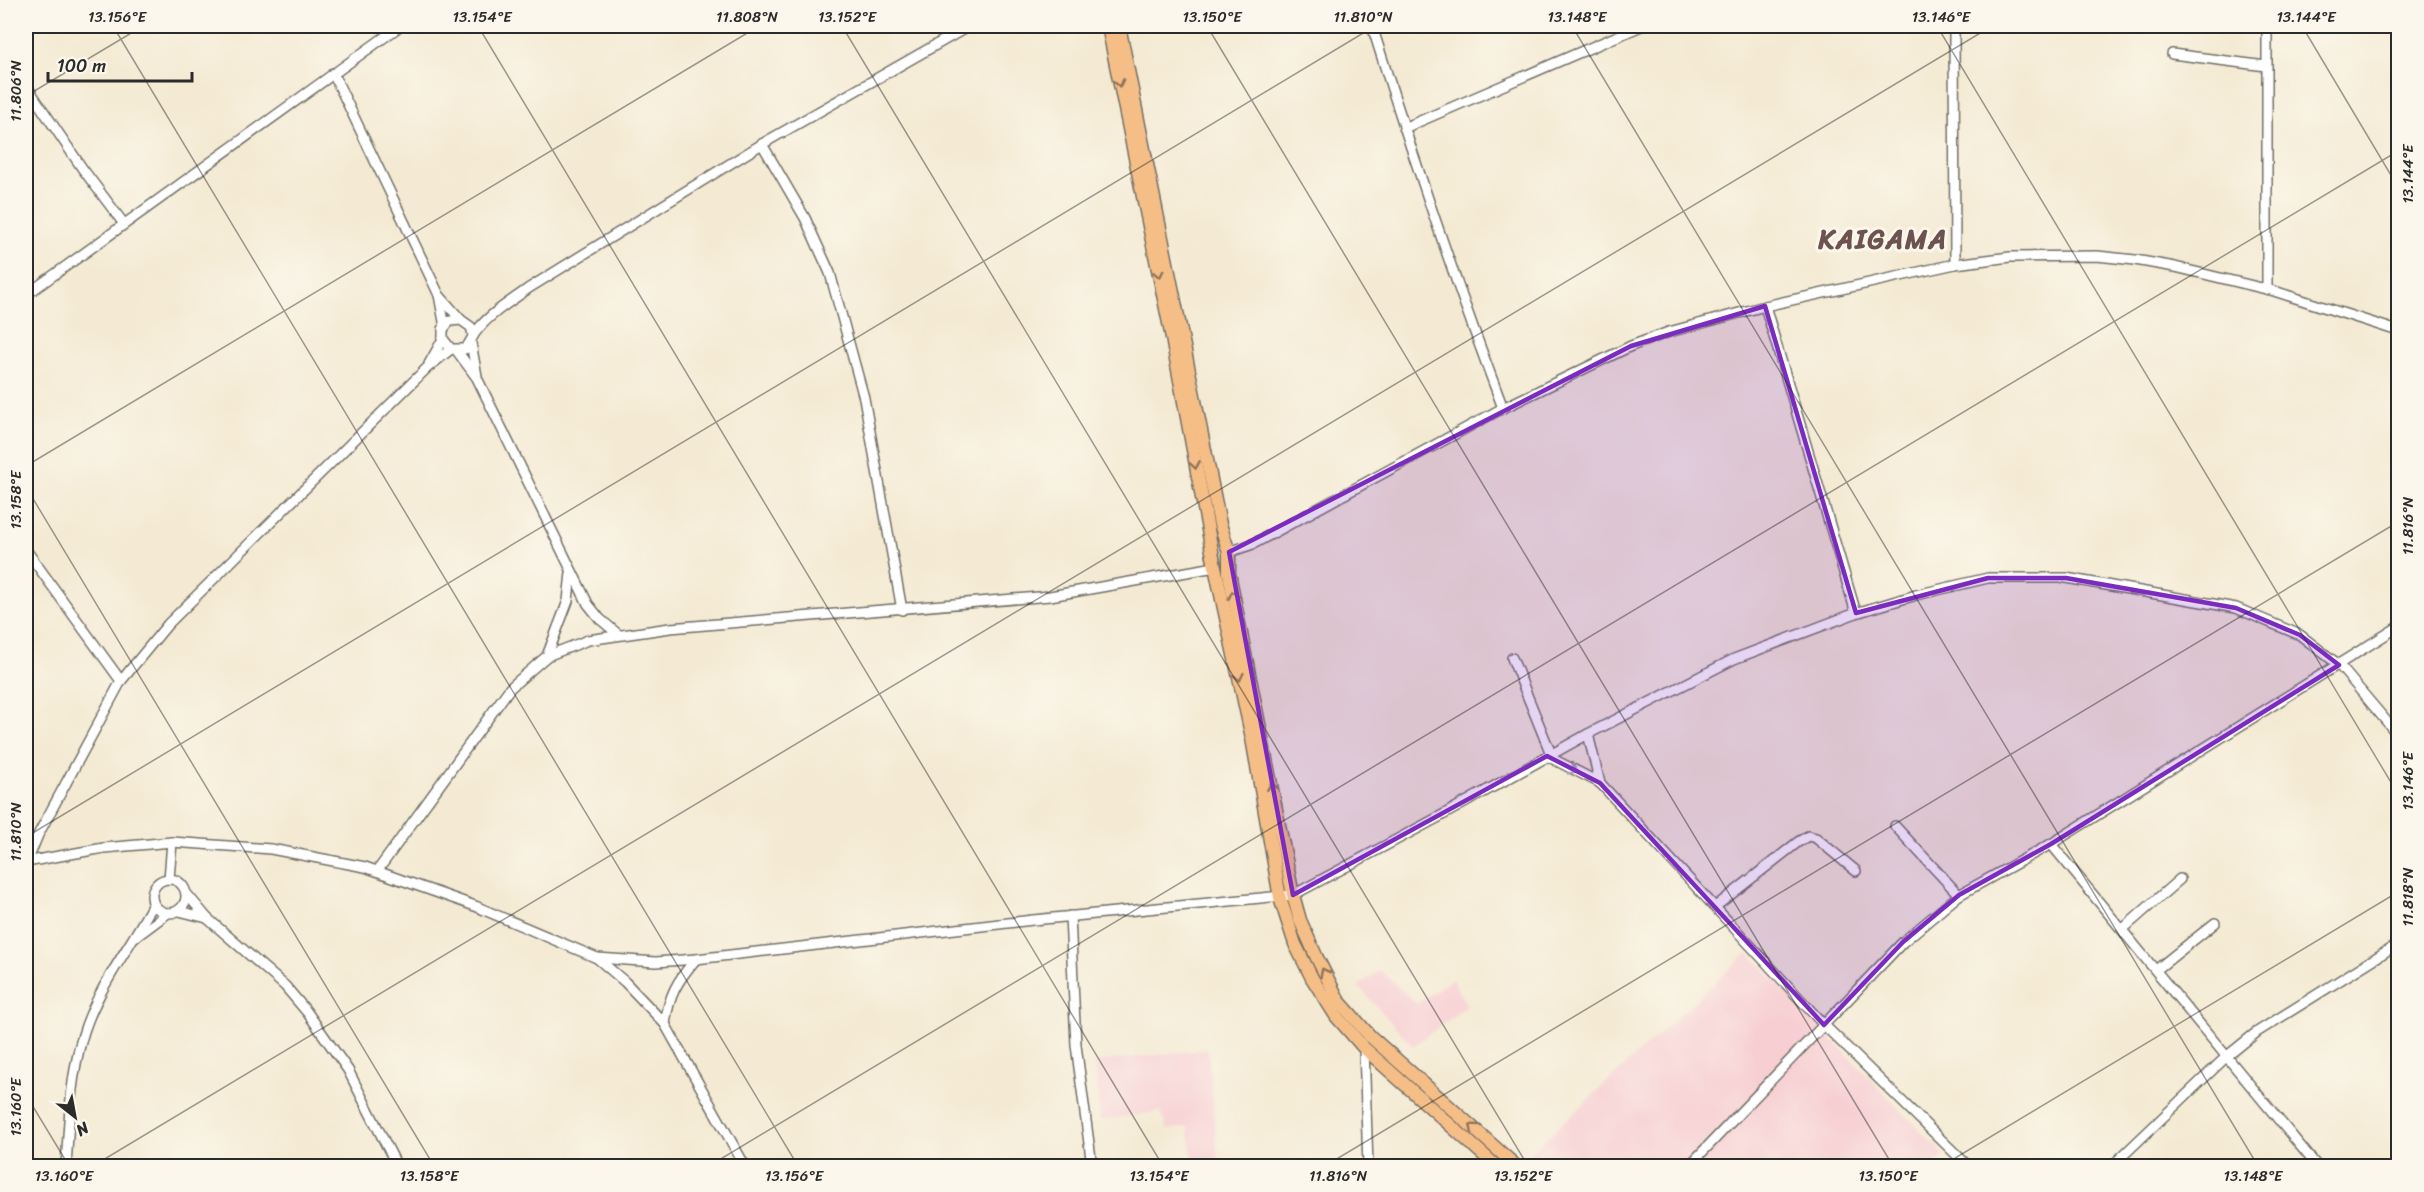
<svg xmlns="http://www.w3.org/2000/svg" width="2424" height="1192" viewBox="0 0 2424 1192" font-family="Sriracha,sans-serif">
  <rect width="100%" height="100%" fill="#fbf7ec"/>
  <filter id="ink" filterUnits="userSpaceOnUse"><feTurbulence type="fractalNoise" baseFrequency=".0167" numOctaves="2"/><feDisplacementMap in="SourceGraphic" scale="12" xChannelSelector="R" yChannelSelector="G"/><feConvolveMatrix kernelMatrix="1 2 1 2 8 2 1 2 1" color-interpolation-filters="sRGB"/></filter>
  <filter id="wash" filterUnits="userSpaceOnUse"><feTurbulence type="fractalNoise" baseFrequency=".008" numOctaves="4" result="noise"/><feDisplacementMap in="SourceGraphic" scale="24" xChannelSelector="R" yChannelSelector="G"/><feGaussianBlur stdDeviation="1.35" result="paint"/><feColorMatrix in="noise" values="0 0 0 0 0 0 0 0 0 0 0 0 0 0 0 0 0 1.4 0 .05"/><feComposite in="paint" operator="in"/></filter>
  <g filter="url(#wash)">
    <rect width="100%" height="100%" fill="#f4ead3"/>
    <!-- built -->
    <g fill="#f7cfd3">
      <polygon points="1748,952 1945,1156 1933,1166 1537,1166 1527,1156"/>
      <polygon points="1380,970 1417,1004 1452,979 1467,1006 1413,1046 1358,986"/>
      <polygon points="1208,1049 1219,1166 1194,1166 1188,1127 1167,1130 1161,1111 1100,1121 1095,1062"/>
    </g>
  </g>
  <g filter="url(#ink)">
    <g fill="none" stroke-linecap="round" stroke-linejoin="round">
      <defs>
        <g id="minor">
          <path d="M1372,26C1412,154 1455,282 1503,408"/>
          <polyline points="1954,26 1955,264"/>
          <polyline points="2267,26 2267,289"/>
          <polyline points="2172,54 2266,66"/>
          <polyline points="333,73 439,295 445,327"/>
          <polyline points="26,85 82,168 124,224"/>
          <polyline points="1404,128 1641,26"/>
          <polyline points="762,144 805,218 830,273 864,398 902,610"/>
          <polyline points="26,295 400,26"/>
          <polyline points="439,295 461,320"/>
          <polyline points="1765,306 1856,613"/>
          <path d="M473,335L471,327L461,320L450,321L443,329V339L451,349H465C470,344 471,339 475,333C489,314 510,302 529,288L762,144L969,26"/>
          <polyline points="471,343 477,376"/>
          <polyline points="457,351 477,378 588,604 600,619 619,635"/>
          <polyline points="429,364 443,339"/>
          <polyline points="26,550 121,681"/>
          <polyline points="1229,552 1253,544 1503,408 1631,346 1669,332 1765,306 1955,264 2010,257 2097,256 2135,260 2175,267 2274,291 2398,331"/>
          <polyline points="547,656 568,601 571,573"/>
          <polyline points="1512,658 1551,754"/>
          <polyline points="1588,734 1600,783"/>
          <polyline points="1547,756 1600,783 1824,1025 1968,1166"/>
          <polyline points="1895,826 1959,895"/>
          <polyline points="2051,844 2317,1166"/>
          <polyline points="26,862 104,848 172,842 271,849 365,867 475,906 597,958 625,982 665,1024 745,1166"/>
          <polyline points="27,862 38,835 121,681 168,624 427,368 451,349"/>
          <polyline points="378,870 510,688 547,656 588,640 670,628 1050,596 1215,567"/>
          <circle cx="169" cy="896" r="17"/>
          <polyline points="169,879 172,842"/>
          <polyline points="186,893 207,918 285,986 307,1012 348,1070 397,1166"/>
          <polyline points="1715,907 1798,842 1808,836 1816,838 1856,871"/>
          <polyline points="179,911 207,918"/>
          <polyline points="1070,916 1076,1045 1092,1166"/>
          <polyline points="2123,929 2180,879"/>
          <polyline points="137,936 168,913"/>
          <polyline points="597,958 656,962 696,959 1033,920 1293,895 1439,817 1588,734 1734,659 1856,613 1916,595 1988,578 2066,578 2236,608 2300,635 2339,665 2398,735"/>
          <polyline points="2156,970 2215,923"/>
          <path d="M665,1024C669,995 677,981 696,959"/>
          <polyline points="1364,1048 1368,1166"/>
          <path d="M66,1166C69,1124 70,1080 82,1038C96,989 130,948 153,904"/>
          <polyline points="1689,1166 1903,942 1959,895 2051,844 2398,627"/>
          <polyline points="2112,1166 2226,1057 2257,1032 2398,944"/>
        </g>
        <g id="major">
          <polyline points="1108,26 1172,338 1215,567 1252,738 1280,898 1295,944 1312,978 1336,1016 1364,1048 1496,1166"/>
          <polyline points="1119,26 1220,524 1229,552 1229,573 1293,895 1300,920 1317,958 1339,1001 1370,1036 1516,1166"/>
        </g>
      </defs>
      <!-- minor casing -->
      <use href="#minor" stroke="#716e66" stroke-width="12"/>
      <!-- major casing -->
      <use href="#major" stroke="#716e66" stroke-width="15"/>
      <!-- minor -->
      <use href="#minor" stroke="#fff" stroke-width="9"/>
      <!-- major -->
      <use href="#major" stroke="#f6be87" stroke-width="12"/>
    </g>
    <!-- one-way arrows -->
    <defs><path id="oneway-chevron" d="M-2-3.5L2.5 0L-2 3.5" fill="none" stroke-width="1.6" stroke-linecap="round" stroke-linejoin="round" transform="scale(1.5)"/></defs>
    <g stroke="#907459">
      <use href="#oneway-chevron" transform="translate(1119 83) rotate(79)"/>
      <use href="#oneway-chevron" transform="translate(1159 274) rotate(78)"/>
      <use href="#oneway-chevron" transform="translate(1195 465) rotate(80)"/>
      <use href="#oneway-chevron" transform="translate(1233 595) rotate(-102)"/>
      <use href="#oneway-chevron" transform="translate(1239 677) rotate(78)"/>
      <use href="#oneway-chevron" transform="translate(1272 786) rotate(-100)"/>
      <use href="#oneway-chevron" transform="translate(1324 972) rotate(-117)"/>
      <use href="#oneway-chevron" transform="translate(1473 1127) rotate(-138)"/>
    </g>
    <use stroke="#a0a0a0" href="#oneway-chevron" transform="translate(1573 770) rotate(26)"/>
  </g>
  <!-- marked area -->
  <path fill="#7b2cbf" fill-opacity="0.2" stroke="#7b2cbf" stroke-width="4.5" stroke-linejoin="round" d="M1765,306L1856,613L1988,578H2066L2236,608L2300,635L2339,665L2051,844L1959,895L1903,942L1824,1025L1600,783L1547,756L1293,895L1229,552L1631,346Z"/>
  <!-- ticks -->
  <path fill="none" stroke="#2b2b2b" stroke-width="1.5" stroke-opacity="0.45" d="M113,26L798,1166M478,26L1163,1166M842,26L1528,1166M1207,26L1893,1166M1572,26L2258,1166M1937,26L2398,794M2302,26L2398,187M26,96L143,26M26,466L759,26M26,487L434,1166M26,837L1375,26M26,1095L69,1166M93,1166L1992,26M709,1166L2398,151M1325,1166L2398,522M1942,1166L2398,892"/>
  <g text-anchor="middle" stroke-width="6" stroke-linejoin="round" paint-order="stroke">
    <!-- district labels -->
    <g font-size="27" font-weight="bold" letter-spacing="1.5" fill="#6c5350" stroke="#fbf7ec">
      <text x="1883" y="248">KAIGAMA</text>
    </g>
  </g>
  <!-- margin -->
  <rect width="2424" height="1192" fill="none" stroke="#fbf7ec" stroke-width="66"/>
  <!-- north arrow -->
  <g transform="translate(75 1117) rotate(149)" stroke="#fbf7ec" stroke-width="4.5" paint-order="stroke">
  <path d="M0-4.5L10 22L0 15L-10 22Z" fill="#2b2b2b"/>
  <text y="-9" font-size="16" font-weight="bold" text-anchor="middle" fill="#2b2b2b">N</text>
  </g>
  <!-- scale -->
  <path d="M48 72v9h144v-9" fill="none" stroke="#2b2b2b" stroke-width="3"/>
  <text x="57" y="72" font-size="18" fill="#2b2b2b" stroke="#fbf7ec" stroke-width="4.5" paint-order="stroke">100 m</text>
  <rect x="33" y="33" width="2358" height="1126" fill="none" stroke="#2b2b2b" stroke-width="2"/>
  <g font-size="15" text-anchor="middle" fill="#2b2b2b">
    <text x="117" y="22">13.156°E</text>
    <text x="482" y="22">13.154°E</text>
    <text x="747" y="22">11.808°N</text>
    <text x="847" y="22">13.152°E</text>
    <text x="1212" y="22">13.150°E</text>
    <text x="1363" y="22">11.810°N</text>
    <text x="1577" y="22">13.148°E</text>
    <text x="1941" y="22">13.146°E</text>
    <text x="2306" y="22">13.144°E</text>
    <text transform="translate(16 91) rotate(-90)" y="5">11.806°N</text>
    <text transform="translate(2408 174) rotate(-90)" y="5">13.144°E</text>
    <text transform="translate(16 500) rotate(-90)" y="5">13.158°E</text>
    <text transform="translate(2408 526) rotate(-90)" y="5">11.816°N</text>
    <text transform="translate(2408 781) rotate(-90)" y="5">13.146°E</text>
    <text transform="translate(16 832) rotate(-90)" y="5">11.810°N</text>
    <text transform="translate(2408 897) rotate(-90)" y="5">11.818°N</text>
    <text transform="translate(16 1107) rotate(-90)" y="5">13.160°E</text>
    <text x="64" y="1181">13.160°E</text>
    <text x="429" y="1181">13.158°E</text>
    <text x="794" y="1181">13.156°E</text>
    <text x="1159" y="1181">13.154°E</text>
    <text x="1338" y="1181">11.816°N</text>
    <text x="1523" y="1181">13.152°E</text>
    <text x="1888" y="1181">13.150°E</text>
    <text x="2253" y="1181">13.148°E</text>
  </g>
</svg>
